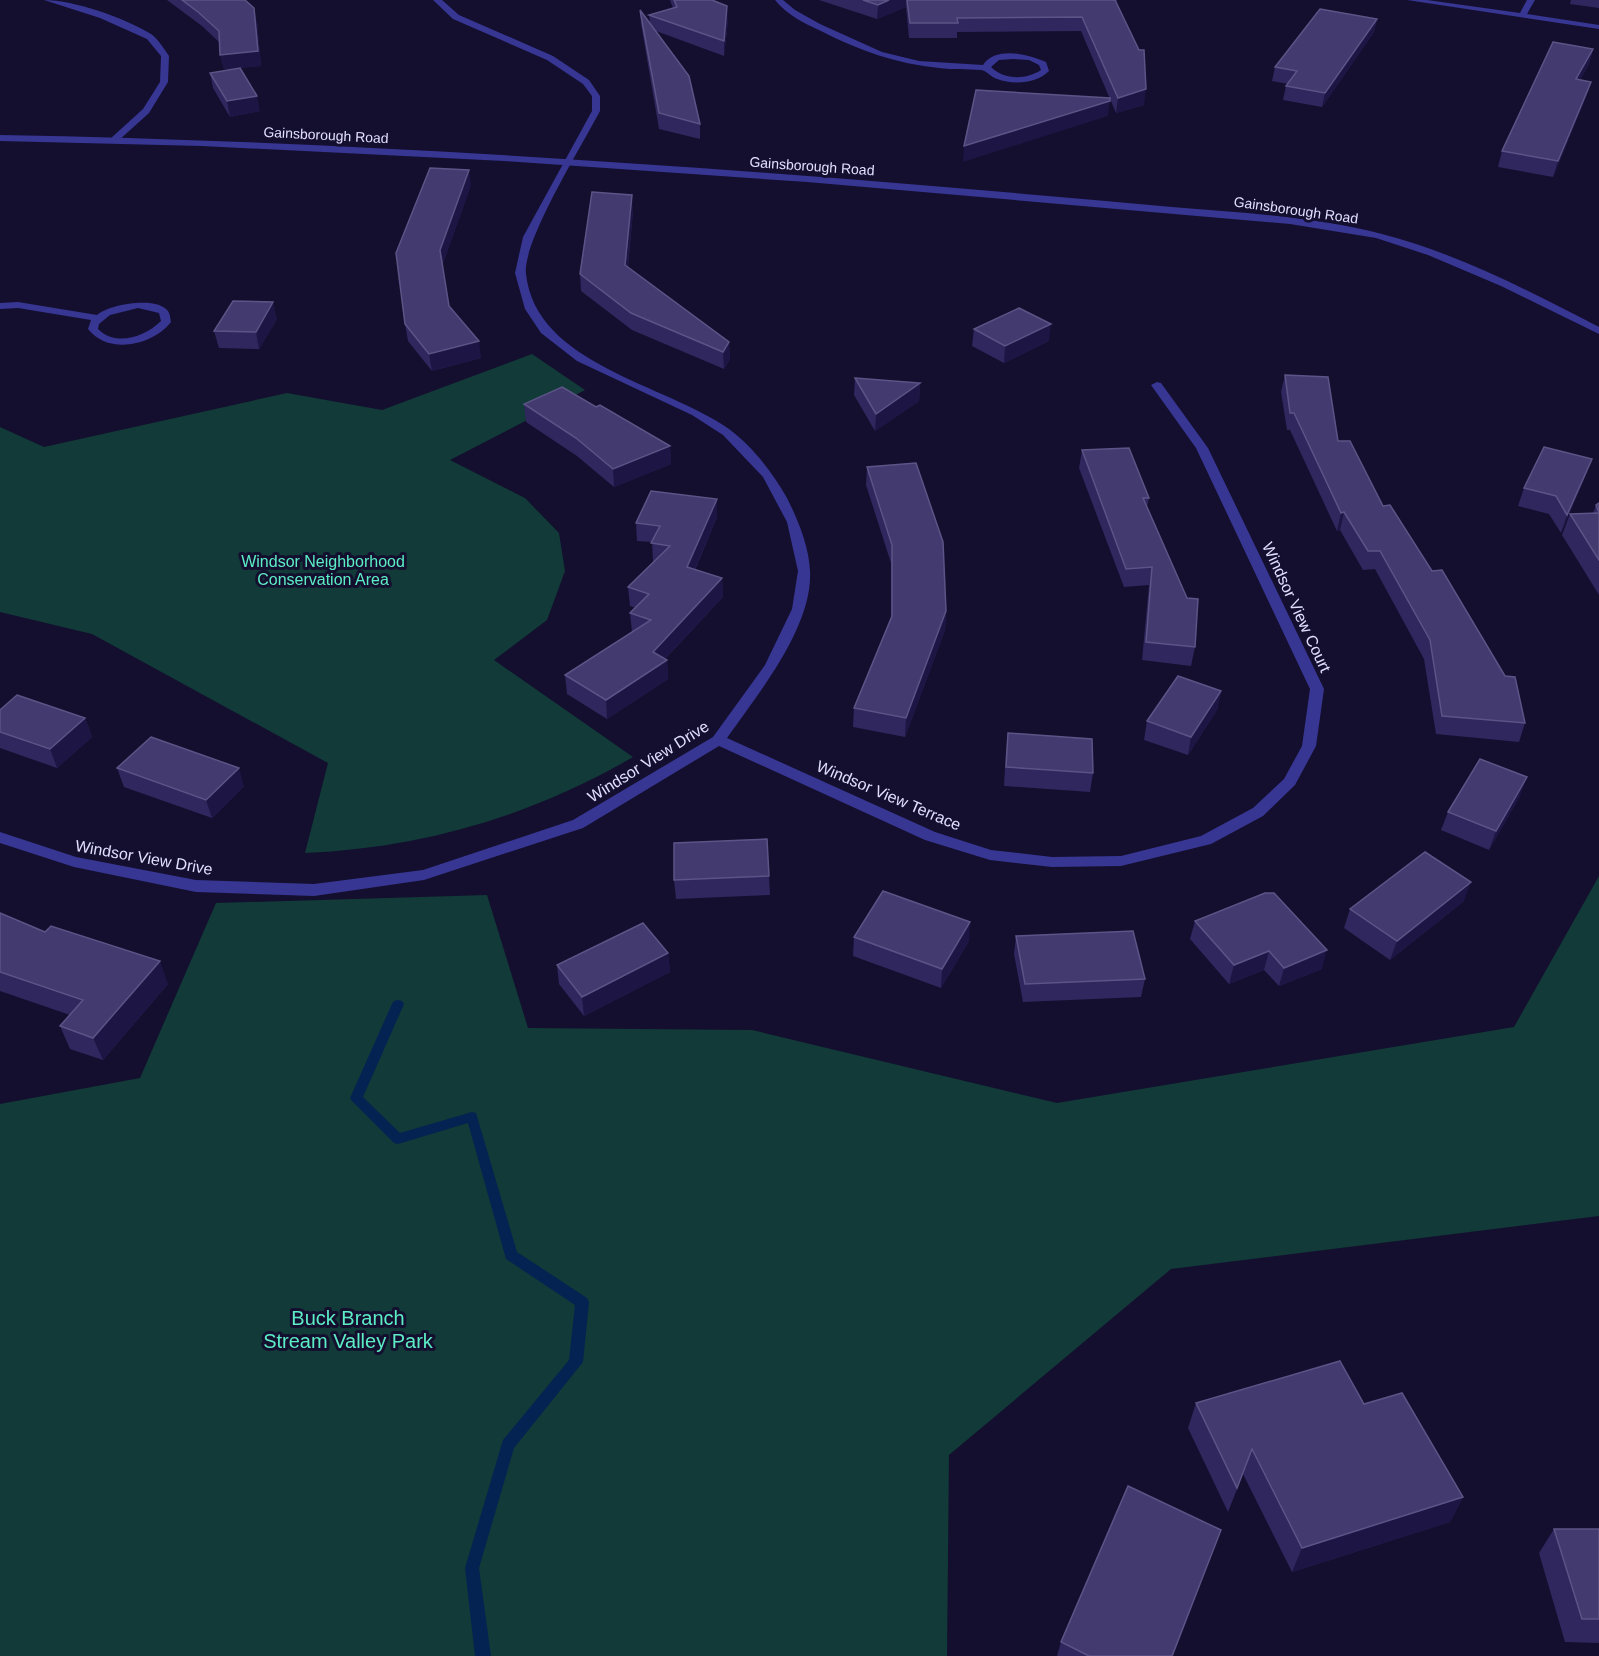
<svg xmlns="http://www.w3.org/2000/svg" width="1599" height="1656" viewBox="0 0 1599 1656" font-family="Arial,sans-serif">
  <rect width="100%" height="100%" fill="#140f2f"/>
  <!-- green -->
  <g fill="#113a38">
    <path d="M532,354L585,390L450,460L525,498L559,533L565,571L547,620L494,660L633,757C532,816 422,848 305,853L328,763L92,634L0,612V427L44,447L287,393L382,410Z"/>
    <polygon points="1599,876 1599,1216 1171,1269 949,1455 947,1656 0,1656 0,1104 140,1078 216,903 487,895 528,1028 752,1030 1057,1103 1514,1027"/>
  </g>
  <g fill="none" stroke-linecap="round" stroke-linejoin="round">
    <!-- stream -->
    <polygon fill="#052352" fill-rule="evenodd" points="398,1000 402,1001 404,1004 363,1097 400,1133 472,1112 476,1113 517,1252 587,1298 589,1302 583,1362 514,1448 479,1568 491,1656 475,1656 465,1568 503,1440 569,1360 575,1305 506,1259 468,1123 398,1144 394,1143 352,1101 350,1098 392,1004 394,1001"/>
    <!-- minor -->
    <g fill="#373693" fill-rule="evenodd">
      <path d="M44,0C74,0 125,18 151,34C158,39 164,49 169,56L168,82L149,113L118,141L110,139L143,109L160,82L161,56L147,39L100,18Z"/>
      <path d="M433,0H442L459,15L553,56L589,80L600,96V111C583,144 522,242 526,274C536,365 666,384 729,429C753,447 773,473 787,498C798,520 809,546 810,571C813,627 758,694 727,738L935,832L991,850L1052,857L1121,856L1201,836L1253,808L1284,779L1302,746L1310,689L1196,448L1151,385L1157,382L1161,383L1208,448L1324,689L1316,746L1295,785L1263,816L1211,844L1121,866L1052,867L990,860L925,840L719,746L583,828L424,880L314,896L196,892L74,867L0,843V832L76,857L196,880L314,884L423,870L573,820L713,737L765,665L792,609L798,571L787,522L763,477L723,435L692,415L577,361L541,333L525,309L515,273L523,237L592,111V96L583,84L547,60L453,19Z"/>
      <path d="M775,0H783L795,10L820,24L882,52L919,61L983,65C995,46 1029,54 1046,62L1049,71C1036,84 1013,85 997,79C991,77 987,71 981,70C967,69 953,70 939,68C897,64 858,50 821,31C804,23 787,15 775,0ZM1013,59L1029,60L1039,65L1041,70C1026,80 1004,80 991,67L999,60Z"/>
      <polygon points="1407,0 1427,0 1520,13 1527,0 1535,0 1527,14 1599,25 1599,29"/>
      <path d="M18,302L97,315C110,304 153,297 166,309C170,312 170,317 171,322C152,346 108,355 88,329L91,320L18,308L0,309V303ZM138,308L159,313L161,321C145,337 115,347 98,329L99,324L110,315Z"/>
    </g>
    <!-- tertiary -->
    <path fill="#373693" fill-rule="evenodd" d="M0,135C283,140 565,157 847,179C955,188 1064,197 1172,207C1242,213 1313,216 1382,234C1459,254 1529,291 1599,327V334L1501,286L1428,255L1376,238L1290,224L807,182L504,161L202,146L0,141Z"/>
  </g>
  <!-- wall -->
  <g fill="#30275e">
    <polygon points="167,0 245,0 257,22 261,66 224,69 220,55 220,43 202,26"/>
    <polygon points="670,0 712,0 728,21 724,56 656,31 700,124 700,139 659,129 641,24 640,10 650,22 649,15 673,8"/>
    <polygon points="819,0 1117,0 1116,2 1144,105 1116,113 1081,31 957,32 957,38 909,38 906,7 877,19"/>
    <polygon points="1571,0 1599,0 1599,8 1570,4"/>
    <polygon points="1377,19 1374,32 1322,107 1283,100 1286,86 1288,84 1272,81 1275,67"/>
    <polygon points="1593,49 1589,64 1580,80 1591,82 1586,97 1553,177 1498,167 1502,151"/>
    <polygon points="210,73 260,111 230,117 213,88"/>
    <polygon points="471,185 442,266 449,306 481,358 432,371 408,341 405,324"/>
    <polygon points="633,211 628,267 729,342 730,359 724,369 632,330 581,291 580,274"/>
    <polygon points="277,319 259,349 219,348 214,331"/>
    <polygon points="974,329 1049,341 1004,363 972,346"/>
    <polygon points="1285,375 1338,441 1383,506 1525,723 1519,742 1436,734 1424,659 1375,569 1363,570 1340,530 1337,531 1290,430 1287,430 1281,392"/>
    <polygon points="855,378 920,383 919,401 875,431 854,395"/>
    <polygon points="524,404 596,407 670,446 671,464 614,487 577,456 526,422"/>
    <polygon points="1082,450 1149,498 1147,507 1195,647 1191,666 1142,660 1149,585 1124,587 1079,468"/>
    <polygon points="867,467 946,611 945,630 905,737 853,727 854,708 891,619 891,563 866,485"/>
    <polygon points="1585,477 1561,533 1549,514 1518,506 1524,488"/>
    <polygon points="1599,503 1599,595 1562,535 1570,514 1593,513 1596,505"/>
    <polygon points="717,517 695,570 722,578 723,597 665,659 667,660 668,679 607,719 567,694 565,675 633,632 632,632 630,613 636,608 630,606 628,587 654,561 653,561 652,542 637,541 636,523"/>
    <polygon points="1221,691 1217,710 1188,755 1144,740 1147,721"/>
    <polygon points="0,710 85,718 92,737 57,768 0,748"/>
    <polygon points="1008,733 1093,773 1090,792 1004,786 1006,751"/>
    <polygon points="117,768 244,786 212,818 124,787"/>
    <polygon points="1520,796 1489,850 1441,830 1448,812"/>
    <polygon points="769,876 770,895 676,899 674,880"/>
    <polygon points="1464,901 1390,960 1344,928 1350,909"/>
    <polygon points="0,913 45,932 168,984 103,1060 70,1049 60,1026 70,1015 0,991"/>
    <polygon points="1195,921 1322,969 1279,986 1264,970 1229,984 1190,939"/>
    <polygon points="1016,936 1145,979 1141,997 1023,1002 1014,954"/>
    <polygon points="854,937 969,941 941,988 853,956"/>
    <polygon points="668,953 670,972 584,1016 559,984 557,965"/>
    <polygon points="1196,1403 1364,1404 1463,1497 1450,1522 1292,1572 1243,1474 1228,1512 1188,1428"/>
    <polygon points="1554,1529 1599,1529 1599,1643 1565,1642 1539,1553"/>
    <polygon points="1221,1530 1173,1656 1057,1656 1061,1642"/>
  </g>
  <!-- shaded-wall -->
  <g fill="#1d1544">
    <polygon points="889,0 906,0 906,7 877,19 878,5"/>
    <polygon points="727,6 728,21 724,56 724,41"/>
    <polygon points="254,8 257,22 261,66 224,69 220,55"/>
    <polygon points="1377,19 1374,32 1322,107 1325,93"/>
    <polygon points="1593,49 1589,64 1572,94 1576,79"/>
    <polygon points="1591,82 1586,97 1553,177 1558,161"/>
    <polygon points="1146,89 1144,105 1116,113 1118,98"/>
    <polygon points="257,96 260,111 230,117 227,101"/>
    <polygon points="1110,101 1108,116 963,162 964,146"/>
    <polygon points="469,170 471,185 442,266 440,250"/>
    <polygon points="632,195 633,211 626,282 625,265"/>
    <polygon points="273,302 277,319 259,349 256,332"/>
    <polygon points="1051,324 1049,341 1004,363 1005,346"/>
    <polygon points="479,341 481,358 432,371 429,354"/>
    <polygon points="729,342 730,359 724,369 723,352"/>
    <polygon points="920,383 919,401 875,431 876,414"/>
    <polygon points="670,446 671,464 614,487 613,469"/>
    <polygon points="1592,459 1585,477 1561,533 1567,515"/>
    <polygon points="717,499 717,517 688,585 687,567"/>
    <polygon points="1344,512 1340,530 1337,531 1341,513"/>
    <polygon points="722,578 723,597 658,666 667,660 668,679 607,719 606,700"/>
    <polygon points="946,611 945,630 905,737 906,718"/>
    <polygon points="1221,691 1217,710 1188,755 1191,737"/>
    <polygon points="85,718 92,737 57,768 50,749"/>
    <polygon points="239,768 244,786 212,818 206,800"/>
    <polygon points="1527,777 1520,796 1489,850 1496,831"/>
    <polygon points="1471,882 1464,901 1390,960 1397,941"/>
    <polygon points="970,922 969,941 941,988 942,969"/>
    <polygon points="1327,950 1322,969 1279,986 1284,968"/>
    <polygon points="1269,951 1264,970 1229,984 1234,965"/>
    <polygon points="668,953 670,972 584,1016 582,997"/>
    <polygon points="160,961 168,984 103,1060 93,1038"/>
    <polygon points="1463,1497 1450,1522 1292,1572 1302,1548"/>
  </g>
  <!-- building -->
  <g fill="#433a6f" stroke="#5c5486" stroke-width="1.5">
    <polygon points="182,0 245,0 254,8 258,51 220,55 219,31 198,12"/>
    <polygon points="674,0 712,0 727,6 724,41 649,15 677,7"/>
    <polygon points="863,0 889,0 878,5"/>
    <polygon points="907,0 1115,0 1139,50 1144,50 1146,89 1118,98 1082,17 957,18 958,23 910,23"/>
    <polygon points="1320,9 1377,19 1325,93 1286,86 1297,71 1275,67"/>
    <polygon points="640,10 689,76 700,124 659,113"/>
    <polygon points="1553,42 1593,49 1576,79 1591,82 1558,161 1502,151"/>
    <polygon points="240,68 257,96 227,101 210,73"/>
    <polygon points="976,90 1110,98 1110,101 964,146"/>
    <polygon points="430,168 469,170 440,250 449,306 479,341 429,354 405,324 396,253"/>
    <polygon points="592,192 632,195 625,265 729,342 723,352 631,313 580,274"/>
    <polygon points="233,301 273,302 256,332 214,331"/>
    <polygon points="1019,308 1051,324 1005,346 974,329"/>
    <polygon points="1285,375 1328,377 1338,441 1350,441 1383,506 1390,505 1432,571 1442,570 1505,676 1515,677 1525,723 1442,716 1430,640 1380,551 1368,551 1344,512 1341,513 1294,413 1290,413"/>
    <polygon points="855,378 920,383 876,414"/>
    <polygon points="562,387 596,407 600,405 670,446 613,469 576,438 524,404"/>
    <polygon points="1544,447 1592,459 1567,515 1556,496 1524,488"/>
    <polygon points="1129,448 1149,498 1143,498 1187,598 1198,599 1195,647 1146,642 1152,567 1126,569 1082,450"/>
    <polygon points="916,463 943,542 946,611 906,718 854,708 892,616 892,545 867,467"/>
    <polygon points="651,491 717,499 687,567 722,578 653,652 667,660 606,700 565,675 651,620 630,613 649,594 628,587 670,546 651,543 660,526 636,523"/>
    <polygon points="1599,503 1599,513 1596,505"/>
    <polygon points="1599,513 1599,560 1570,514"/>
    <polygon points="1178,676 1221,691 1191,737 1147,721"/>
    <polygon points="17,695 85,718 50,749 0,732 0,710"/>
    <polygon points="1008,733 1092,739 1093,773 1006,767"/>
    <polygon points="151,737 239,768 206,800 117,768"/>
    <polygon points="1480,759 1527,777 1496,831 1448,812"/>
    <polygon points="767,839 769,876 674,880 674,843"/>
    <polygon points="1425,852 1471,882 1397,941 1350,909"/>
    <polygon points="883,891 970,922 942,969 854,937"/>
    <polygon points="1265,893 1274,893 1327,950 1284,968 1269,951 1234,965 1195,921"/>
    <polygon points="0,913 45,932 51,926 160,961 93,1038 60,1026 83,1000 0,972"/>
    <polygon points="643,923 668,953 582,997 557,965"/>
    <polygon points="1133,931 1145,979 1025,984 1016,936"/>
    <polygon points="1340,1361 1364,1404 1402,1393 1463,1497 1302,1548 1252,1449 1237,1488 1196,1403"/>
    <polygon points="1128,1486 1221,1530 1172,1656 1089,1656 1061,1642"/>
    <polygon points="1554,1529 1599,1529 1599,1619 1582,1619"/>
  </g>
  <g text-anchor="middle" stroke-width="6" stroke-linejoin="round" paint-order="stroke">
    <!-- far-street labels -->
    <g font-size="14" fill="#e1deff" stroke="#140f2f">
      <text transform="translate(326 135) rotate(3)" y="5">Gainsborough Road</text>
      <text transform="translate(812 166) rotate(4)" y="5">Gainsborough Road</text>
      <text transform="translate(1296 210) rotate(8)" y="5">Gainsborough Road</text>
    </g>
    <!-- park labels -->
    <g font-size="16" fill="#5cedc5" stroke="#140f2f">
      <text x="323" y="567">Windsor Neighborhood<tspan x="323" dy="18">Conservation Area</tspan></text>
    </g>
    <!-- street labels -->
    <g font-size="16" fill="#e1deff" stroke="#140f2f">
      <text transform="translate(1297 607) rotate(65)" y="6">Windsor View Court</text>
      <text transform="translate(648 761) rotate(-32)" y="6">Windsor View Drive</text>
      <text transform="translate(889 795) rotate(23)" y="6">Windsor View Terrace</text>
      <text transform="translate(144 857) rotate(10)" y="6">Windsor View Drive</text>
    </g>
    <!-- near-park labels -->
    <g font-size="20" fill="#5cedc5" stroke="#140f2f">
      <text x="348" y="1325">Buck Branch<tspan x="348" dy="23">Stream Valley Park</tspan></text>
    </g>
  </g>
</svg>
